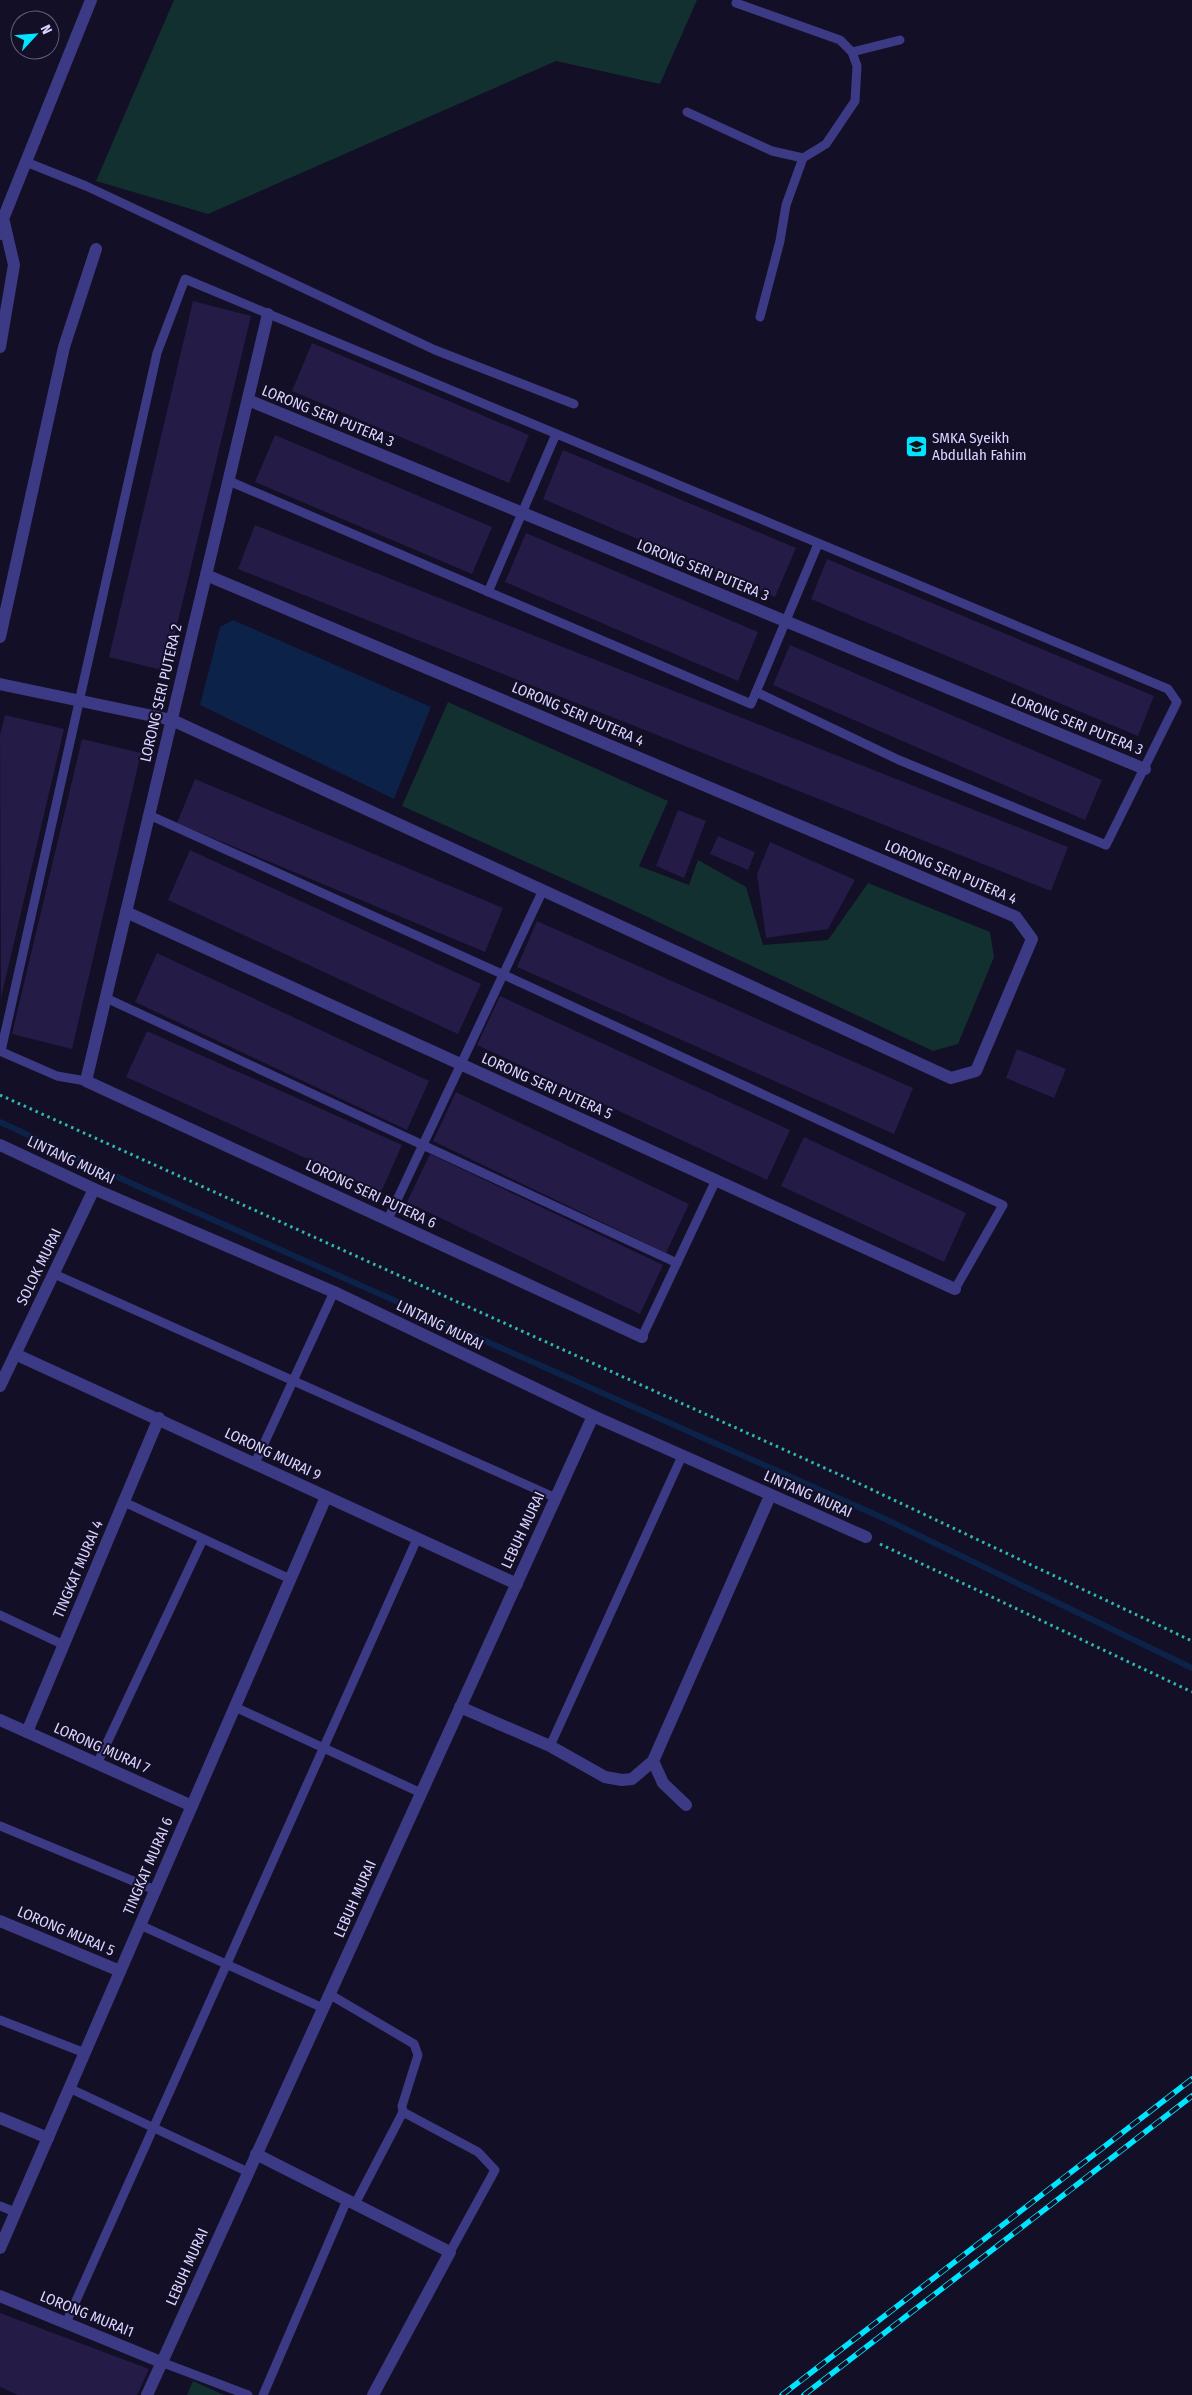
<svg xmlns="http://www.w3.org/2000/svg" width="1192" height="2395" viewBox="0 0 1192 2395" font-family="'Fira Sans Condensed',sans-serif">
  <rect width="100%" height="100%" fill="#130f26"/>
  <!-- green -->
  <g fill="#12302f">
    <polygon points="174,0 697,0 660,84 556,61 208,214 96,181"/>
    <polygon points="448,702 668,801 639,866 689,885 698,860 746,887 763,945 828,940 868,883 990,932 994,957 958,1044 933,1051 622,905 402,806"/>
    <polygon points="193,2381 224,2395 187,2395"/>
  </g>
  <!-- water -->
  <polygon fill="#0c2248" points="233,620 431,707 394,799 200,705 220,627"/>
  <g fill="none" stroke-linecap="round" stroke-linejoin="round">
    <!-- stream -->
    <polyline stroke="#0c2248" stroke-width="6" points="0,1122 135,1185 883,1518 1192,1668"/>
  </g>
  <!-- building -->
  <g fill="#241b47">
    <polygon points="193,301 251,316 166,671 109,657"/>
    <polygon points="312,343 529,435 509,483 292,391"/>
    <polygon points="275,435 492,527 472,574 255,482"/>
    <polygon points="563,450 796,548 775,597 543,499"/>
    <polygon points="255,525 1068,847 1051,891 238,569"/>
    <polygon points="526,533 758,632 738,681 505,582"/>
    <polygon points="827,559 1154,696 1138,736 811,599"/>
    <polygon points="790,645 1102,780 1085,820 773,685"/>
    <polygon points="5,715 64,729 1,998 0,735"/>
    <polygon points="82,739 141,753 72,1049 12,1034"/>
    <polygon points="195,779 503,908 485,952 177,823"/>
    <polygon points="678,810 706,821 684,878 656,866"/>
    <polygon points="718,836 755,852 748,870 710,854"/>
    <polygon points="770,842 855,880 828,929 766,938 757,874"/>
    <polygon points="190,850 481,984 458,1034 168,900"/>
    <polygon points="537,921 913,1088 894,1134 517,967"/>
    <polygon points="157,953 429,1081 407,1130 135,1002"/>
    <polygon points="500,996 790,1130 767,1180 477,1045"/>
    <polygon points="147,1031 402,1145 381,1192 126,1077"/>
    <polygon points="1017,1049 1066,1069 1054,1098 1006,1078"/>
    <polygon points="456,1092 689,1204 666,1253 433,1141"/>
    <polygon points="804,1137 966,1213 944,1262 781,1186"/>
    <polygon points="430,1154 663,1265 640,1314 407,1202"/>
    <polygon points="0,2313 149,2369 137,2395 18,2395 0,2387"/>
  </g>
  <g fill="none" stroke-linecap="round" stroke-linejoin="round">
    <!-- path -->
    <g stroke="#2fb8b0" stroke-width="3" stroke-dasharray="2.5 4" stroke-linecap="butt">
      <polyline points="0,1095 860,1484 1192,1641"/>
      <polyline points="880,1544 1192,1692"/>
    </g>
    <!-- service -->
    <g stroke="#3d3a85" stroke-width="9">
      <polyline points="852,52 900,40"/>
      <polyline points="687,112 772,151 803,158 826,144 855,101 857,66 852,52 840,40 736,3"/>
      <polyline points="26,162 86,186 435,350 574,404"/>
      <polyline points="760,317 780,241 786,205 803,158"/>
      <polyline points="229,481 751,704 818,544"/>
      <polyline points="488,592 556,434"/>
      <polyline points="149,815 502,974 1003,1205 955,1289"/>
      <polyline points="106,998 677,1263"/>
      <polyline points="0,1051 57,1076 86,1081"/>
      <polyline points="1,1051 157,353 185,279 1168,689 1177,702 1106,845 899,760 756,692"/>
      <polyline points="388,1219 543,890"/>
      <polyline points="54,1274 556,1498"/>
      <polyline points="642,1337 716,1180"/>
      <polyline points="255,1463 334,1292"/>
      <polyline points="124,1502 290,1579"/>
      <polyline points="0,1615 64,1645"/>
      <polyline points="235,1707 421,1793"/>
      <polyline points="550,1746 682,1456"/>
      <polyline points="97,1764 203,1539"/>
      <polyline points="0,1826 155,1890"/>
      <polyline points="140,1925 323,2008"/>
      <polyline points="329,1994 414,2044 418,2055 402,2106 403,2112 478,2152 495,2170 450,2252"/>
      <polyline points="0,2020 85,2053"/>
      <polyline points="69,2088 248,2172"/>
      <polyline points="355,2204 403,2112"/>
      <polyline points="0,2206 15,2212"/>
      <polyline points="66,2323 417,1539"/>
      <polyline points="161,2362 248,2395"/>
      <polyline points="263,2395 347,2200"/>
    </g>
    <!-- minor -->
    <g stroke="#3d3a85" stroke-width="12">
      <polyline points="268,314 86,1081 642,1337"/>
      <polyline points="248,400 1145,769"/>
      <polyline points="0,637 64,347 96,249"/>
      <polyline points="0,684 172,720 942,1074 951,1078 976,1071 1032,939 1016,917 206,575"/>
      <polyline points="126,912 955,1289"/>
      <polyline points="0,1145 94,1189 334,1292 593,1416 866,1537"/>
      <polyline points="15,1354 517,1584"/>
      <polyline points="0,1386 94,1189"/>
      <polyline points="460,1707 550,1746 605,1777 622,1780 632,1779 653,1761"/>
      <polyline points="0,1720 192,1806"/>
      <polyline points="27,1732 159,1418"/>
      <polyline points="686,1805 663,1783 653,1761 770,1496"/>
      <polyline points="0,1921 120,1971"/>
      <polyline points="0,2118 48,2138"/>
      <polyline points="256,2154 450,2252 373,2395"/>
      <polyline points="0,2248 326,1497"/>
      <polyline points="0,2296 161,2362"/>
      <polyline points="147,2395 593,1416"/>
    </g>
    <!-- tertiary -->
    <g stroke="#3d3a85" stroke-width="12">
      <polyline points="0,234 3,219 91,0"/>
      <polyline points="0,347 14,265 4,222"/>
    </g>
    <defs>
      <g id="rail">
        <polyline points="782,2395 1192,2079"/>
        <polyline points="804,2395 1192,2096"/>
      </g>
    </defs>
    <!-- rail casing -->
    <use href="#rail" stroke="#00e5ff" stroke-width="5.5"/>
    <!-- rail -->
    <use href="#rail" stroke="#130f26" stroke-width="4" stroke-dasharray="11" stroke-linecap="butt"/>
  </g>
  <!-- icons -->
  <defs>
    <symbol id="school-square" viewBox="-11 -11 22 22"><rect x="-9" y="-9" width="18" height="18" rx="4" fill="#00e5ff" stroke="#130f26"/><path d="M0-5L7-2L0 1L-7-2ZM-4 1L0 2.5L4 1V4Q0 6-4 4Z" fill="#111"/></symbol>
  </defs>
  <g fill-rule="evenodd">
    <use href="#school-square" x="904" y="434" width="25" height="25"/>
  </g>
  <g text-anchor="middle" stroke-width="4" stroke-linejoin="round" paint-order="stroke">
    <!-- street labels -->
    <g font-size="15" fill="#d9d4ff" stroke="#130f26">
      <text transform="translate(328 416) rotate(22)" y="5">LORONG SERI PUTERA 3</text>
      <text transform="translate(703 570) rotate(22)" y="5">LORONG SERI PUTERA 3</text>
      <text transform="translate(161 693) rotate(-77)" y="5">LORONG SERI PUTERA 2</text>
      <text transform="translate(578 714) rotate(23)" y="5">LORONG SERI PUTERA 4</text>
      <text transform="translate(1077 724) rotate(22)" y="5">LORONG SERI PUTERA 3</text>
      <text transform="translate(951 872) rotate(23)" y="5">LORONG SERI PUTERA 4</text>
      <text transform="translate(547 1086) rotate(24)" y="5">LORONG SERI PUTERA 5</text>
      <text transform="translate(71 1160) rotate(25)" y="5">LINTANG MURAI</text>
      <text transform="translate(371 1194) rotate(25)" y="5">LORONG SERI PUTERA 6</text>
      <text transform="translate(39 1267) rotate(-64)" y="5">SOLOK MURAI</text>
      <text transform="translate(440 1325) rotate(26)" y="5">LINTANG MURAI</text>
      <text transform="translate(273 1454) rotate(25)" y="5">LORONG MURAI 9</text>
      <text transform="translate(808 1494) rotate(24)" y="5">LINTANG MURAI</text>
      <text transform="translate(523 1530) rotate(-65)" y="5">LEBUH MURAI</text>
      <text transform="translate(78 1569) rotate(-67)" y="5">TINGKAT MURAI 4</text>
      <text transform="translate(102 1748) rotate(24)" y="5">LORONG MURAI 7</text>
      <text transform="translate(148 1866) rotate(-67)" y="5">TINGKAT MURAI 6</text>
      <text transform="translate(355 1899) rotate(-66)" y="5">LEBUH MURAI</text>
      <text transform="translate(66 1931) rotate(23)" y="5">LORONG MURAI 5</text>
      <text transform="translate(187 2267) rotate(-66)" y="5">LEBUH MURAI</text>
      <text transform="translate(87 2314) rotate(22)" y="5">LORONG MURAI1</text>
    </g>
    <!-- poi labels -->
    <g font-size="15" fill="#d9d4ff" stroke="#130f26" text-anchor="start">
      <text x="932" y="443">SMKA Syeikh<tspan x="932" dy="17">Abdullah Fahim</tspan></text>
    </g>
  </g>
  <!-- north arrow -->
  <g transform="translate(35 35) rotate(64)"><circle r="24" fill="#130f26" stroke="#625e7d"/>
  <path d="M0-4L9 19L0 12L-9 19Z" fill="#00e5ff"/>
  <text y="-8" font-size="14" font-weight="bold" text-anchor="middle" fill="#d9d4ff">N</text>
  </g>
</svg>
